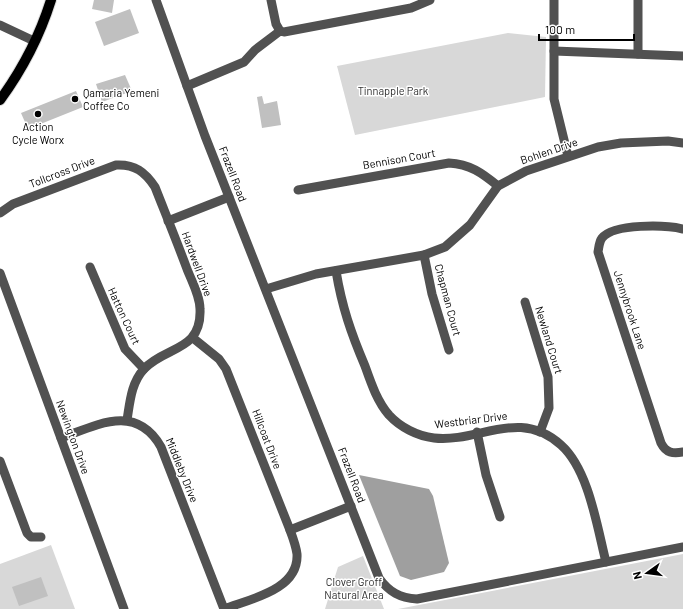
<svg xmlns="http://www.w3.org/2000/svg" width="683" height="609" viewBox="0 0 683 609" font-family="Barlow,sans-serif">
  <rect width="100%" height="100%" fill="#fff"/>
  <!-- green -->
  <g fill="#d8d8d8">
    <polygon points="508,33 546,37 545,97 355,135 337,66"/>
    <polygon points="51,545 75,609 0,609 0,564"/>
    <polygon points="683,554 683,609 398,609"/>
    <polygon points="363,556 384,609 325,609 338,567"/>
  </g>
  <!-- water -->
  <polygon fill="#9f9f9f" points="359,475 429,489 433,496 449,563 444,572 411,580 400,576"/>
  <!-- building -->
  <g fill="#c0c0c0">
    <polygon points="94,0 114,0 112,13 92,9"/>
    <polygon points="130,9 139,33 104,46 95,22"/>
    <polygon points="125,75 132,91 102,102 96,84"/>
    <polygon points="76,91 83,107 28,129 21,113"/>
    <polygon points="262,96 264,104 277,101 281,125 262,128 257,97"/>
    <polygon points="41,577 48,596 19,606 12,587"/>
  </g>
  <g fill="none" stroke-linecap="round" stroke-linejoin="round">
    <defs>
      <path id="major" d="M0,100C22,70 40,35 51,0"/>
    </defs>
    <!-- major casing -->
    <use href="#major" stroke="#dbdbdb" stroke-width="12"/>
    <!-- minor -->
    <g stroke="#515151" stroke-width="9">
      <path d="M156,0L205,136L379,578C389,592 400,598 417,599L683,547"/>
      <polyline points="271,0 276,24 280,31"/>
      <polyline points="554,0 554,99 568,156"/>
      <polyline points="0,25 34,41"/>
      <polyline points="554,51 683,56"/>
      <polyline points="638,54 638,0"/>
      <polyline points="187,86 244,62 255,50 280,31 284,32 411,8 430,0"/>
      <path d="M298,190L449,163C470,164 482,173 498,186"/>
      <path d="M0,213L13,204L116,165C135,164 145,172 155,187C166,215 177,242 187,269C192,282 200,296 200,309C202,352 165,346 144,369C131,383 130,402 127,420"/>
      <polyline points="168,221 229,197"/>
      <path d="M683,229C666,225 614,223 602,238C599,242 599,247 598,252L661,443C666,453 673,454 683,452"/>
      <polyline points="424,255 432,294 449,350"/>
      <polyline points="90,267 125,349 144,369"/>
      <path d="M336,271C342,307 351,333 365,366C371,383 377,401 389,415C400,427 417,436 434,438C479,443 519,407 561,445C589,470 597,527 606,562"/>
      <polyline points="0,273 124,609"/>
      <polyline points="266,289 316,274 424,255 445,247 470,225 498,186 526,171 598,147 621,143 668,141 683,143"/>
      <polyline points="525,302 548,377 549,408 540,432"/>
      <path d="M193,338L219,359L226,369L290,530C293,538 296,546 297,554C299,590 250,599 224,609"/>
      <polyline points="477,432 486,475 500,517"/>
      <path d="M61,438C97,425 136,403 161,447L224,609"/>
      <polyline points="0,461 27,533 31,537 41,537"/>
      <polyline points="290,530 351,506"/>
    </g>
    <!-- major -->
    <use href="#major" stroke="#000" stroke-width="10"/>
  </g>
  <!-- markers -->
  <g fill="#000" stroke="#fff" stroke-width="1.5">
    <circle cx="75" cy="99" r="4"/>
    <circle cx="38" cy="114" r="4"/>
  </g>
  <g text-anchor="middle" stroke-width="3" stroke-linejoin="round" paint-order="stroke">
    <!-- park labels -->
    <g font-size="11" fill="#2f2f2f" stroke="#fff">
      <text x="393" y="95">Tinnapple Park</text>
      <text x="354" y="586">Clover Groff<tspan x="354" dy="13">Natural Area</tspan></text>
    </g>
    <!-- poi labels -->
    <g font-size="11" fill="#000" stroke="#fff" text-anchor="start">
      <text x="83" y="97">Qamaria Yemeni<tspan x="83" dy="13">Coffee Co</tspan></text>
      <text x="38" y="131" text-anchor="middle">Action<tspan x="38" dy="13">Cycle Worx</tspan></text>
    </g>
    <!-- street labels -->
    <g font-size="11" fill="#000" stroke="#fff">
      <text transform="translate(549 151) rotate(-19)" y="4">Bohlen Drive</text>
      <text transform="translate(399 159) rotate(-10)" y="4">Bennison Court</text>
      <text transform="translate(62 172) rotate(-21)" y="4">Tollcross Drive</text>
      <text transform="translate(233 174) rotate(69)" y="4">Frazell Road</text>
      <text transform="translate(197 264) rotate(70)" y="4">Hardwell Drive</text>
      <text transform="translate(448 300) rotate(75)" y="4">Chapman Court</text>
      <text transform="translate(630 310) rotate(72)" y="4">Jennybrook Lane</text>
      <text transform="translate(124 316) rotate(65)" y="4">Hatton Court</text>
      <text transform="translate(549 340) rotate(73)" y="4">Newland Court</text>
      <text transform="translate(471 420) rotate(-7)" y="4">Westbriar Drive</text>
      <text transform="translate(73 437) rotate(70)" y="4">Newington Drive</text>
      <text transform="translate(267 439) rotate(69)" y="4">Hillcoat Drive</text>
      <text transform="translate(182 470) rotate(68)" y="4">Middleby Drive</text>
      <text transform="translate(352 475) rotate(69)" y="4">Frazell Road</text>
    </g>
  </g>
  <!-- north arrow -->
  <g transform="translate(647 573) rotate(256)" stroke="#ffffff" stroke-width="3" paint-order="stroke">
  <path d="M0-3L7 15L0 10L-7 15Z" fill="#000000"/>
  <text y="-6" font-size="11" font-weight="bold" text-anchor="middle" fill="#000000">N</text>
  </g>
  <!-- scale -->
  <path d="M539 34v6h95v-6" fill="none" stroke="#000000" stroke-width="2"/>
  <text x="545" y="34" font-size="12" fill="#000000" stroke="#ffffff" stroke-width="3" paint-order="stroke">100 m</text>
</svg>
